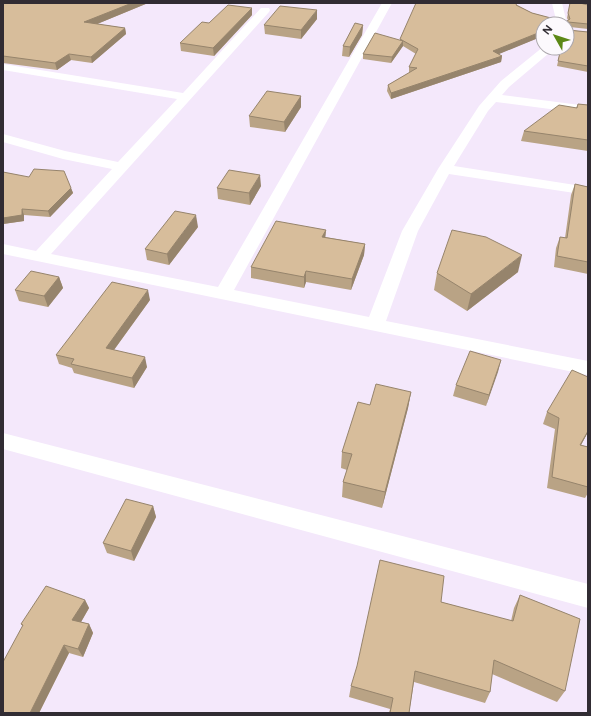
<svg xmlns="http://www.w3.org/2000/svg" width="591" height="716" viewBox="0 0 591 716" font-family="Figtree,sans-serif">
  <rect width="100%" height="100%" fill="#f4e8fb"/>
  <g fill="none" stroke-linecap="round" stroke-linejoin="round">
    <!-- minor -->
    <g fill="#fff" fill-rule="evenodd">
      <polygon points="382,3 392,3 234,290 369,317 402,231 438,169 479,106 501,81 543,47 555,48 509,87 502,95 588,106 588,114 496,102 488,111 454,166 588,187 588,195 449,174 418,231 386,321 588,361 588,375 3,254 3,244 36,251 112,169 63,159 3,142 3,134 65,151 118,162 177,99 3,70 3,64 183,93 261,8 269,8 270,10 269,12 51,254 218,287"/>
      <polygon points="552,3 562,3 567,24 557,24"/>
      <polygon points="3,433 588,584 588,608 3,449"/>
    </g>
  </g>
  <!-- wall -->
  <g fill="#b9a385">
    <polygon points="3,3 148,3 97,24 125,28 126,34 92,63 71,60 57,70 3,63"/>
    <polygon points="570,3 588,5 588,29 543,24 543,36 498,54 502,56 501,62 391,99 387,91 388,85 409,73 409,67 416,54 403,46 391,63 363,59 363,54 400,40 400,39 517,5 532,13 566,22 568,20 567,18"/>
    <polygon points="252,15 214,56 181,51 180,43 209,23"/>
    <polygon points="317,19 301,39 265,34 264,25"/>
    <polygon points="363,25 362,35 349,57 342,56 343,46"/>
    <polygon points="568,30 588,32 588,72 557,66 561,48"/>
    <polygon points="301,96 301,107 285,132 250,127 249,116"/>
    <polygon points="578,104 588,105 588,151 521,141 524,131 576,108"/>
    <polygon points="3,172 71,188 73,193 50,217 24,215 24,221 3,224"/>
    <polygon points="575,184 588,187 588,274 554,267 556,248 560,237 565,238 571,195"/>
    <polygon points="261,186 250,205 218,199 217,188"/>
    <polygon points="198,227 169,265 147,260 145,249"/>
    <polygon points="326,230 325,237 365,244 364,255 351,290 306,282 304,288 251,278 251,267"/>
    <polygon points="518,272 467,311 434,290 437,273"/>
    <polygon points="59,277 63,288 48,307 19,301 15,290"/>
    <polygon points="150,300 114,350 147,367 134,388 74,373 72,368 59,364 56,355"/>
    <polygon points="501,360 486,406 453,396 456,385"/>
    <polygon points="588,377 588,432 581,445 588,447 588,493 585,498 547,488 555,429 543,424 547,412"/>
    <polygon points="411,392 408,408 382,508 342,497 343,482 347,470 341,468 342,452 370,405"/>
    <polygon points="153,506 156,517 134,561 107,553 103,543"/>
    <polygon points="520,595 565,691 557,702 492,674 490,692 485,703 414,682 409,713 410,713 389,713 390,709 349,697 351,686 441,602 511,621 514,608"/>
    <polygon points="85,600 89,608 81,622 89,624 93,633 83,657 69,653 39,713 3,713 23,627 21,624"/>
  </g>
  <!-- shaded-wall -->
  <g fill="#96846c">
    <polygon points="132,3 148,3 85,29 84,22"/>
    <polygon points="252,8 252,15 214,56 213,48"/>
    <polygon points="317,10 317,19 301,39 301,30"/>
    <polygon points="363,25 362,35 349,57 350,47"/>
    <polygon points="125,28 126,34 92,63 91,57"/>
    <polygon points="543,31 543,36 492,57 493,51"/>
    <polygon points="403,41 403,46 391,63 392,57"/>
    <polygon points="69,54 71,60 57,70 55,63"/>
    <polygon points="502,56 501,62 391,99 391,93"/>
    <polygon points="301,96 301,107 285,132 284,122"/>
    <polygon points="260,175 261,186 250,205 249,193"/>
    <polygon points="71,188 73,193 50,217 48,211"/>
    <polygon points="22,209 24,215 24,221 3,224 3,218"/>
    <polygon points="196,215 198,227 169,265 167,254"/>
    <polygon points="326,230 325,241 322,237"/>
    <polygon points="365,244 364,255 351,290 352,279"/>
    <polygon points="522,255 518,272 467,311 471,294"/>
    <polygon points="306,271 306,282 304,288 304,277"/>
    <polygon points="59,277 63,288 48,307 44,296"/>
    <polygon points="148,290 150,300 108,358 106,348"/>
    <polygon points="145,357 147,367 134,388 132,378"/>
    <polygon points="501,360 498,372 486,406 489,395"/>
    <polygon points="411,392 408,408 382,508 385,492"/>
    <polygon points="588,431 588,432 575,456 580,445"/>
    <polygon points="153,506 156,517 134,561 131,551"/>
    <polygon points="85,600 89,608 77,629 72,620"/>
    <polygon points="89,624 93,633 83,657 78,649"/>
    <polygon points="64,645 69,653 39,713 30,713"/>
  </g>
  <!-- building -->
  <g fill="#d7bd9b" stroke="#96846c">
    <polygon points="3,3 132,3 84,22 125,28 91,57 69,54 55,63 3,56"/>
    <polygon points="416,3 517,3 516,5 532,13 566,22 562,24 543,24 543,31 493,51 502,56 391,93 388,85 417,68 409,67 418,49 400,39"/>
    <polygon points="570,3 580,3 588,5 588,24 568,22 567,23 567,24 566,24 567,21 570,19 568,13"/>
    <polygon points="228,5 252,8 213,48 180,43 202,22 209,23"/>
    <polygon points="280,6 317,10 301,30 264,25"/>
    <polygon points="355,23 363,25 350,47 343,46"/>
    <polygon points="567,29 568,30 588,32 588,66 558,61 561,48 567,48"/>
    <polygon points="375,33 403,41 392,57 363,54"/>
    <polygon points="267,91 301,96 284,122 249,116"/>
    <polygon points="578,104 588,105 588,140 524,131 559,105 577,108"/>
    <polygon points="34,169 64,171 71,188 48,211 22,209 22,215 3,218 3,172 29,177"/>
    <polygon points="229,170 260,175 249,193 217,188"/>
    <polygon points="575,184 588,187 588,262 557,256 560,237 567,238"/>
    <polygon points="175,211 196,215 167,254 145,249"/>
    <polygon points="276,221 326,230 322,237 365,244 352,279 306,271 304,277 251,267"/>
    <polygon points="452,230 486,237 522,255 471,294 437,273"/>
    <polygon points="31,271 59,277 44,296 15,290"/>
    <polygon points="112,282 148,290 106,348 145,357 132,378 71,364 74,359 56,355"/>
    <polygon points="470,351 501,360 489,395 456,385"/>
    <polygon points="572,370 588,377 588,431 580,445 588,447 588,487 552,477 559,418 547,412"/>
    <polygon points="376,384 411,392 385,492 343,482 352,454 342,452 358,402 370,405"/>
    <polygon points="126,499 153,506 131,551 103,543"/>
    <polygon points="380,560 444,576 441,602 513,621 520,595 580,619 565,691 494,660 490,692 415,671 409,713 410,713 390,713 393,698 351,686 357,666"/>
    <polygon points="46,586 85,600 72,620 89,624 78,649 64,645 30,713 3,713 3,662 23,625 21,624"/>
  </g>
  <!-- border -->
  <rect width="591" height="716" fill="none" stroke="#312c33" stroke-width="8"/>
  <!-- north arrow -->
  <g transform="translate(555 36) rotate(309)"><circle r="19" fill="#fcf9fd" stroke="#aba7ac"/>
  <path d="M0-3L7 15L0 10L-7 15Z" fill="#5c8816"/>
  <text y="-6" font-size="11" font-weight="bold" text-anchor="middle" fill="#312c33">N</text>
  </g>
</svg>
